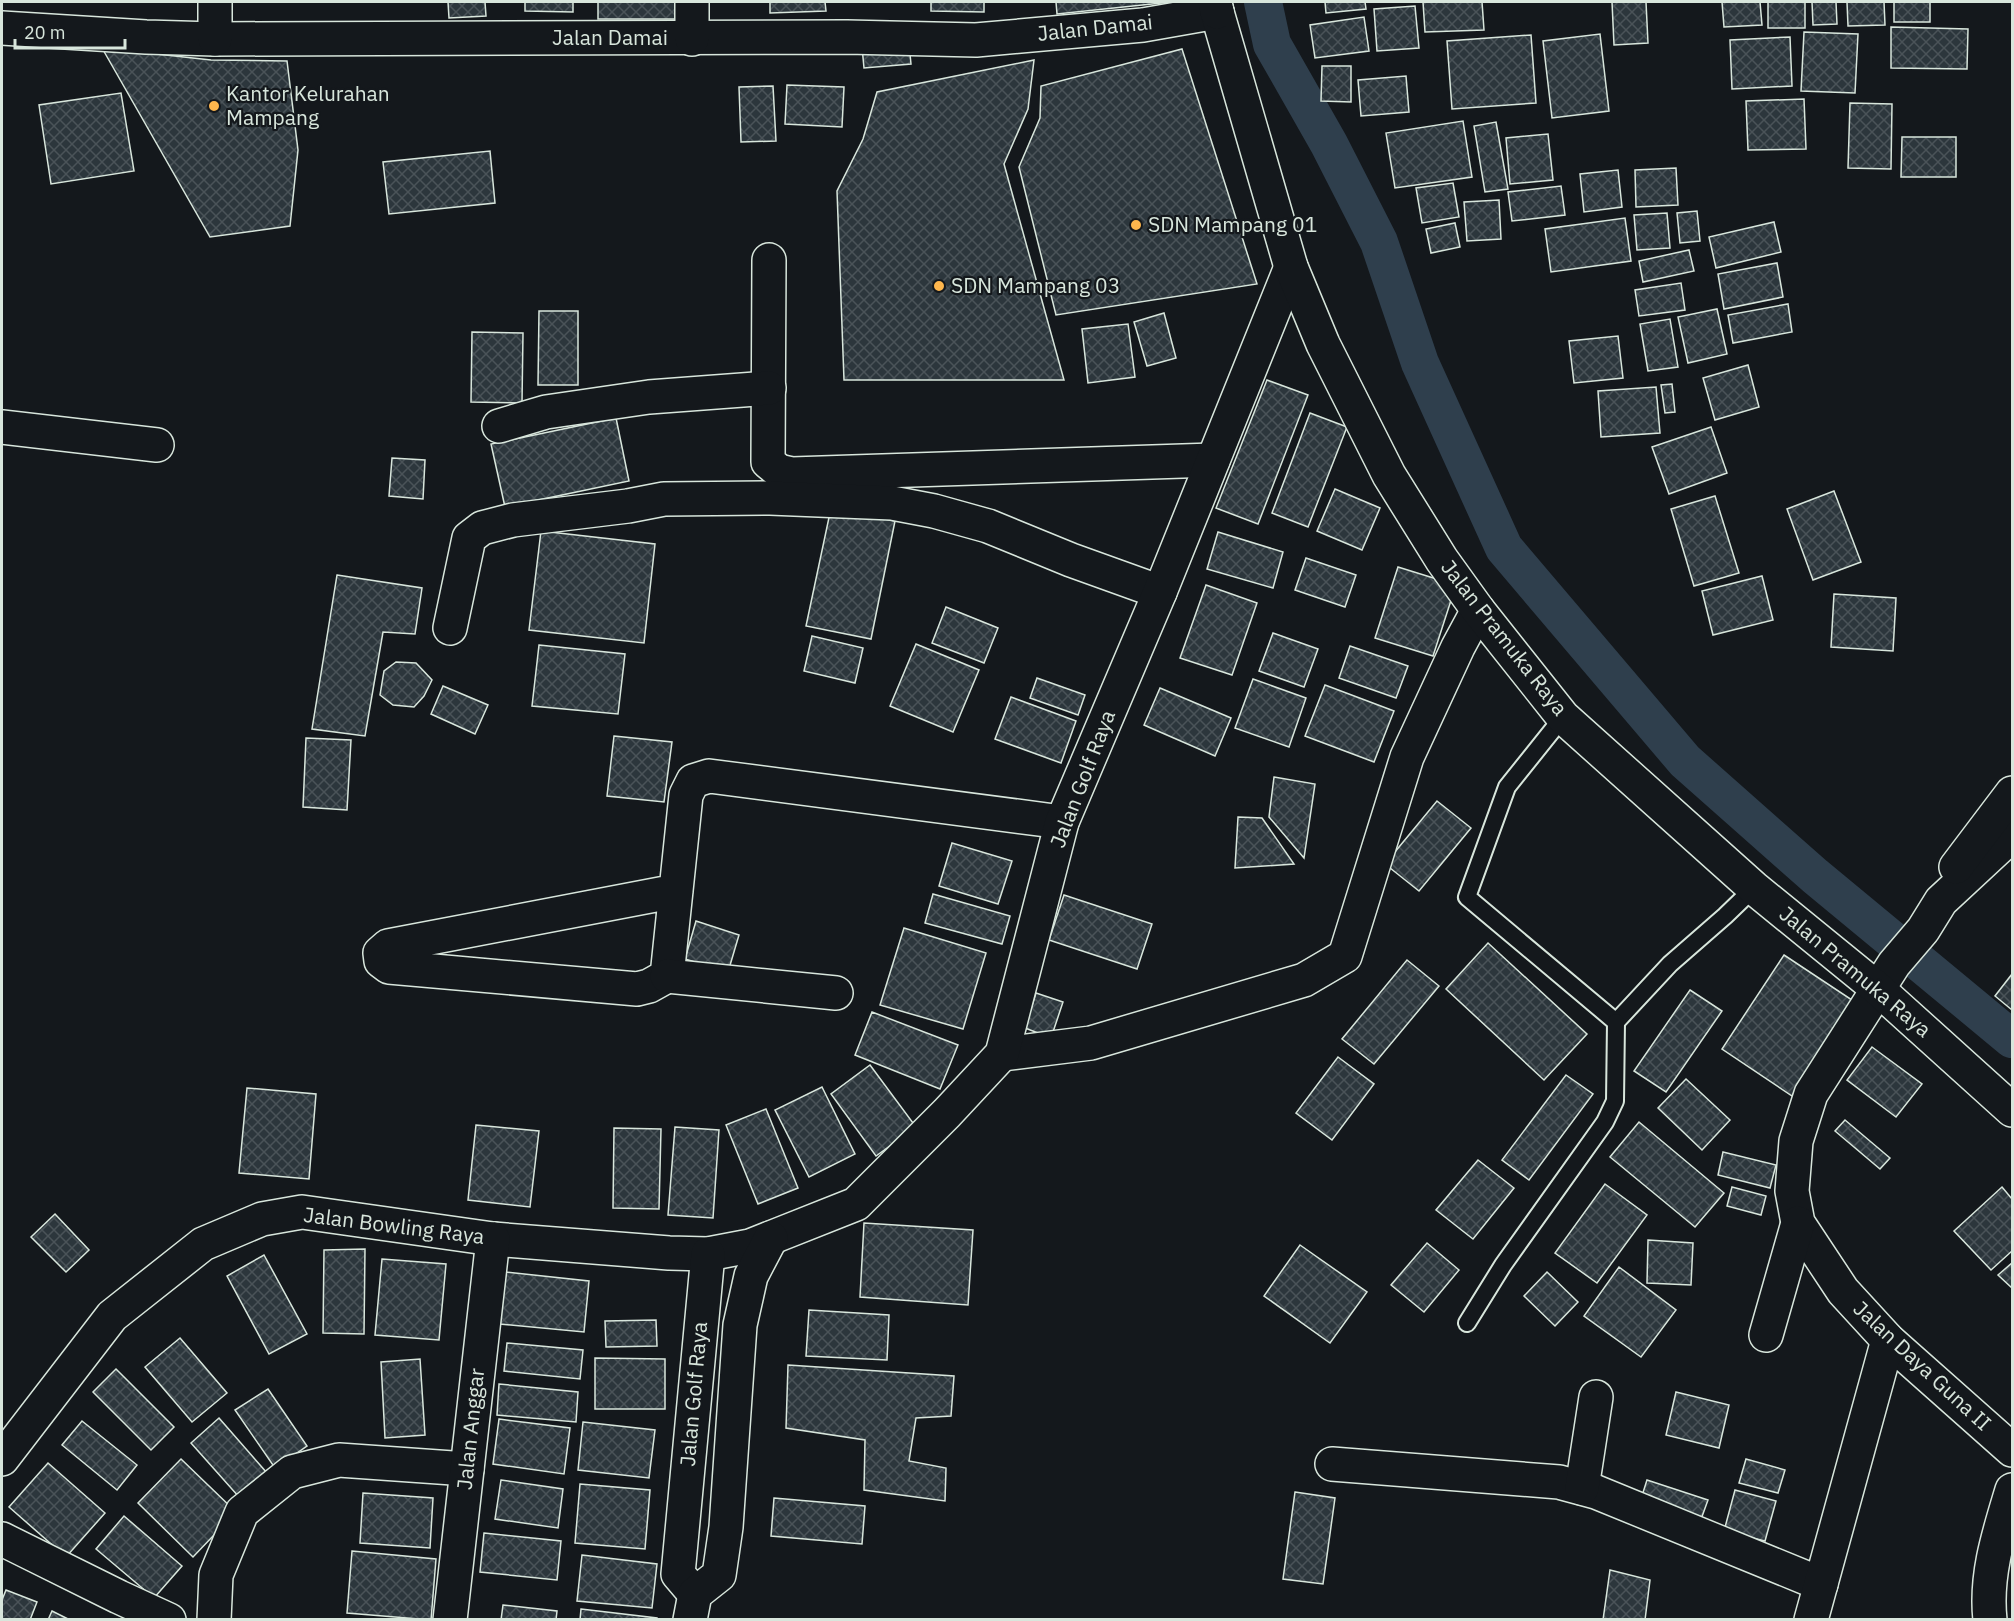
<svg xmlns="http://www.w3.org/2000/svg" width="2014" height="1621" viewBox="0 0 2014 1621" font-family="'IBM Plex Sans',sans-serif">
  <defs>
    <pattern id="building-cross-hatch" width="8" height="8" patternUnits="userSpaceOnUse" patternTransform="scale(1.5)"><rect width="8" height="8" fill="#2c363c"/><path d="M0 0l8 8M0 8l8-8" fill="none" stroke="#4a5358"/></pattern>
  </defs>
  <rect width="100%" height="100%" fill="#14181c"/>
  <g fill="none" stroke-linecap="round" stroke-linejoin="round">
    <!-- canal -->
    <polyline stroke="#2f3f4d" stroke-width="38" points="1263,2 1272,44 1329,144 1379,242 1420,363 1504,548 1685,761 1815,876 2012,1039"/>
  </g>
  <!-- building -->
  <g fill="url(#building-cross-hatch)" stroke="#d8e6dc" stroke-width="1.5">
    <polygon points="448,2 485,2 486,16 449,18"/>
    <polygon points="525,2 573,2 573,12 525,11"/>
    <rect x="598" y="2" width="90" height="17"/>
    <polygon points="770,2 825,2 826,11 770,13"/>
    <polygon points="931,2 984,2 984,12 931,11"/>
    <polygon points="1056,2 1171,2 1057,14"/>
    <polygon points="1325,2 1365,2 1366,9 1326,13"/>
    <polygon points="1423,2 1482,2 1484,30 1425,32"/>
    <polygon points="1612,2 1646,2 1648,43 1614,45"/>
    <polygon points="1722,2 1760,2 1762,25 1724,27"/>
    <rect x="1768" y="2" width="37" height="26"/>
    <polygon points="1812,2 1836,2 1837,24 1813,25"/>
    <polygon points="1847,2 1884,2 1885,25 1848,26"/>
    <rect x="1894" y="2" width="36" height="20"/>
    <polygon points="1415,6 1419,48 1377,51 1374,9"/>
    <polygon points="1364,17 1369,51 1315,58 1310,25"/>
    <polygon points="1891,27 1968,29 1967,69 1891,68"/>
    <polygon points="1804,32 1858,34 1855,93 1801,91"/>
    <polygon points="1600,34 1609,111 1552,118 1543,41"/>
    <polygon points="1531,35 1536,103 1452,109 1447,41"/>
    <polygon points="1790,37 1792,86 1732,89 1730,40"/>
    <polygon points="909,44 911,64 864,68 862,47"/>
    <polygon points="102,48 211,60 287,61 298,150 290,226 210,237"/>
    <polygon points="1182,49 1257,284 1056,315 1019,167 1040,118 1041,86"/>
    <polygon points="1034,60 1028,109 1004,164 1064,380 844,380 837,191 863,139 877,92"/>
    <polygon points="1322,66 1351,66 1351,102 1321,101"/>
    <polygon points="1406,76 1409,112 1361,116 1358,80"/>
    <polygon points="787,85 844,87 842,127 785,124"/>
    <polygon points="773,86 776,141 741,142 739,87"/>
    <polygon points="121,93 134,171 51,184 39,105"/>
    <polygon points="1804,99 1806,149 1748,150 1746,101"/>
    <polygon points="1850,103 1892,104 1891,169 1848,168"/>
    <polygon points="1463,121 1472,177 1395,188 1386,133"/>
    <polygon points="1496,122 1508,189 1485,192 1474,126"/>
    <polygon points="1548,134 1553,180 1510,184 1506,138"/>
    <polygon points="1902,137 1956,137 1956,177 1901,177"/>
    <polygon points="490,151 495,203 389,214 383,162"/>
    <polygon points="1676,168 1678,205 1636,207 1635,170"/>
    <polygon points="1618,170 1622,207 1584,212 1580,174"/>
    <polygon points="1453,183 1459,217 1422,223 1416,188"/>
    <polygon points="1561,186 1565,215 1512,221 1508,192"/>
    <polygon points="1499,200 1501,239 1467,241 1464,202"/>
    <polygon points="1697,211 1700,241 1680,243 1677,213"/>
    <polygon points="1667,213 1670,248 1637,250 1634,215"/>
    <polygon points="1625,218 1631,261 1551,272 1545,229"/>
    <polygon points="1774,222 1781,252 1716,268 1709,237"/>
    <polygon points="1455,223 1460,247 1431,253 1426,229"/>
    <polygon points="1689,250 1694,271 1643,282 1639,261"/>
    <polygon points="1777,263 1783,297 1724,309 1718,274"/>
    <polygon points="1681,283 1685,310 1639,316 1635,290"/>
    <polygon points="1788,304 1792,332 1733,343 1728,315"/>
    <polygon points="1717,309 1727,354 1688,363 1678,317"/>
    <polygon points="539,311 578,311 578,385 538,385"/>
    <polygon points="1164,313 1176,358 1147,366 1134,322"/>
    <polygon points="1670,319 1678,367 1648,371 1640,324"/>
    <polygon points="1128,324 1135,377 1088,383 1082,329"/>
    <polygon points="472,332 523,333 522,403 471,402"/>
    <polygon points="1618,336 1623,378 1574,383 1569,341"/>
    <polygon points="1748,365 1759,407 1715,420 1703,378"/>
    <polygon points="1267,380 1308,395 1258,524 1216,508"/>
    <polygon points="1672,384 1675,412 1665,413 1661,385"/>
    <polygon points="1656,387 1660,433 1601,437 1598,391"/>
    <polygon points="1310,413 1347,427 1308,527 1272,513"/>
    <polygon points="616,418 629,481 505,507 491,444"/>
    <polygon points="1711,427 1727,473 1669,494 1652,447"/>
    <polygon points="392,458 425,460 423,499 389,496"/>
    <polygon points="1335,489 1380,508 1362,550 1317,531"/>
    <polygon points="1834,491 1861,562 1813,580 1787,509"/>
    <polygon points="1715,496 1739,573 1694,586 1671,509"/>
    <polygon points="831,508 895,521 871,639 806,626"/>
    <polygon points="541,531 655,544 644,643 529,630"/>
    <polygon points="1218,532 1283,552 1273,588 1207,569"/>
    <polygon points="1306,558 1356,575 1345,607 1295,590"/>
    <polygon points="1398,567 1456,585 1433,656 1375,638"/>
    <polygon points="337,575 422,588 415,634 383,632 365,736 312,729"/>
    <polygon points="1762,576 1773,620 1713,635 1702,591"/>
    <polygon points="1206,585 1257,603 1232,675 1180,658"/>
    <polygon points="1834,594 1896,598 1893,651 1831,647"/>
    <polygon points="946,607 998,628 984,663 932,643"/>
    <polygon points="1273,633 1318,649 1304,687 1259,671"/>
    <polygon points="812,636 863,648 855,683 804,671"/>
    <polygon points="916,644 979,670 953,732 890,706"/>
    <polygon points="539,645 625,654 618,714 532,706"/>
    <polygon points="1350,646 1408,666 1396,698 1339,678"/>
    <polygon points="396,662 416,663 432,680 424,696 414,707 393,705 380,695 384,671"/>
    <polygon points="1037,678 1085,695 1078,715 1030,698"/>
    <polygon points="1253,679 1306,698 1289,747 1235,728"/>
    <polygon points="1325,685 1394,711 1374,762 1305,736"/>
    <polygon points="443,686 488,705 475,734 431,714"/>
    <polygon points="1160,688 1231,718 1215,756 1144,725"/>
    <polygon points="1011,697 1076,721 1061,763 995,739"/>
    <polygon points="614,736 672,742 664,802 607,796"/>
    <polygon points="306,738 351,740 347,810 303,807"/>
    <polygon points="1274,777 1315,784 1304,858 1269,817"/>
    <polygon points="1437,801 1471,828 1419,891 1385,864"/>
    <polygon points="1238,817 1262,818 1294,864 1235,868"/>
    <polygon points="952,843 1012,861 998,904 939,886"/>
    <polygon points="933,894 1010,916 1002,944 925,923"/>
    <polygon points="1064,895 1152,924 1137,969 1049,940"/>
    <polygon points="696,921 739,935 728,972 685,959"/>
    <polygon points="904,928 986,953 963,1029 880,1005"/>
    <polygon points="1488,943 1587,1034 1544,1080 1446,989"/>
    <polygon points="1784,955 1855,1002 1792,1096 1722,1049"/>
    <polygon points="1407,960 1439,986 1374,1064 1342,1039"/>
    <polygon points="2012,974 2012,1010 1995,996"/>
    <polygon points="1690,990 1722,1011 1666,1092 1634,1071"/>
    <polygon points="1036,993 1063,1002 1051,1038 1025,1028"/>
    <polygon points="872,1012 958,1045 940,1089 855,1055"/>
    <polygon points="1872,1047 1922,1084 1896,1117 1847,1080"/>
    <polygon points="1338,1057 1374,1084 1332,1140 1296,1113"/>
    <polygon points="870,1065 916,1127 876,1156 831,1094"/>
    <polygon points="1566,1075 1593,1094 1529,1180 1502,1160"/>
    <polygon points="1686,1079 1730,1120 1702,1150 1658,1108"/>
    <polygon points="822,1087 855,1154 809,1177 775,1110"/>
    <polygon points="247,1088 316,1094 309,1179 239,1173"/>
    <polygon points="766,1109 798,1188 758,1204 726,1125"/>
    <polygon points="1845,1120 1890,1158 1880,1169 1835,1131"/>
    <polygon points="1639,1122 1724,1193 1695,1227 1610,1157"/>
    <polygon points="476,1125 539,1131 530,1207 468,1200"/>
    <polygon points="675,1127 719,1130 713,1218 668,1215"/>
    <polygon points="614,1128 661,1129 659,1209 613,1208"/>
    <polygon points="1723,1152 1776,1165 1770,1188 1718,1175"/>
    <polygon points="1478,1160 1514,1188 1473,1239 1436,1210"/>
    <polygon points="1605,1184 1647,1215 1597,1283 1555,1253"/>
    <polygon points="1732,1187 1766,1196 1761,1215 1727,1206"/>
    <polygon points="2002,1187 2012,1199 2012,1251 1991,1270 1954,1231"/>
    <polygon points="55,1214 89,1250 66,1272 31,1237"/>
    <polygon points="864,1223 973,1230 968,1305 860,1297"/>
    <polygon points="1648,1240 1693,1243 1691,1285 1647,1283"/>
    <polygon points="1427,1243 1459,1270 1424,1312 1391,1285"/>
    <polygon points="1300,1245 1367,1292 1330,1343 1264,1296"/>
    <polygon points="365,1249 364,1334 323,1333 324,1250"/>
    <polygon points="264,1255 307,1334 269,1354 227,1276"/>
    <polygon points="382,1259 446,1264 439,1340 375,1335"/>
    <polygon points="2012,1263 2012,1288 1998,1275"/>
    <polygon points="1619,1267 1676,1310 1641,1357 1584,1316"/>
    <polygon points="505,1272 589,1281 584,1332 500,1324"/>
    <polygon points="1547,1272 1578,1302 1555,1326 1524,1296"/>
    <polygon points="809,1310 889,1315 887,1360 806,1356"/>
    <polygon points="656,1320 657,1346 606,1347 605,1321"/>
    <polygon points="180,1338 227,1393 192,1422 145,1367"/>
    <polygon points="507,1343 583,1350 580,1379 504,1371"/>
    <polygon points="595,1358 665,1359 665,1409 595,1409"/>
    <polygon points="420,1359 425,1435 385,1438 381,1362"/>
    <polygon points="788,1365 954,1376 951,1416 916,1418 909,1461 946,1468 945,1501 864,1490 865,1440 786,1428"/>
    <polygon points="116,1369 174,1427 151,1450 93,1392"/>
    <polygon points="499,1384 578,1392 576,1422 497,1415"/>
    <polygon points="268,1389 307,1446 275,1468 235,1410"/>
    <polygon points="1676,1392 1729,1405 1719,1448 1666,1435"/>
    <polygon points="219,1418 267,1473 239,1497 191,1443"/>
    <polygon points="499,1419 570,1428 564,1474 493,1464"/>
    <polygon points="82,1421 137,1465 117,1490 62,1445"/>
    <polygon points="583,1422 655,1430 649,1478 578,1470"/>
    <polygon points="181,1459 236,1512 193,1557 138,1503"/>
    <polygon points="1746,1459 1785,1470 1778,1493 1739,1483"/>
    <polygon points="48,1463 105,1513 66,1557 9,1507"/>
    <polygon points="501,1480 563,1489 558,1528 495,1519"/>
    <polygon points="1647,1480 1708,1500 1700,1522 1640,1502"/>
    <polygon points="580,1484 650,1490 645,1549 575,1543"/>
    <polygon points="1735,1490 1776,1501 1765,1541 1724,1531"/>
    <polygon points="1295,1492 1335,1498 1323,1584 1283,1579"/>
    <polygon points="363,1493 433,1498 430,1548 360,1543"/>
    <polygon points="774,1498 865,1506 862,1544 771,1536"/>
    <polygon points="124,1516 182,1566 154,1598 96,1549"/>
    <polygon points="484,1533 561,1541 557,1580 480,1572"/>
    <polygon points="352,1551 436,1559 431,1620 347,1613"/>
    <polygon points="582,1555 657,1564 652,1608 577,1601"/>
    <polygon points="1610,1570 1650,1580 1645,1620 1603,1620"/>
    <polygon points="6,1590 37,1602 30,1620 2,1620 2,1600"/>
    <polygon points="503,1605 557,1611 556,1620 501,1620"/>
    <polygon points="581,1609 657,1618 657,1620 580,1620"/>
    <polygon points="52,1611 70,1620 48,1620"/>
  </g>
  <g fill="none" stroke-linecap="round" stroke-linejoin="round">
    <defs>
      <g id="service">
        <polyline points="1563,717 1507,787 1467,897 1616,1022 1670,964 1725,916 1754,888"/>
        <polyline points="1467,1323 1503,1265 1605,1122 1615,1101 1616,1022"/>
      </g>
      <g id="minor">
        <polyline points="2,28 146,37 215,39 847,37 976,40 1143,25 1217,12"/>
        <polyline points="215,39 215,2"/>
        <polyline points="692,39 692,2"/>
        <polyline points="769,260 768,462 779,471 792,474 1213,460"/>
        <polyline points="499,426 546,412 649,397 769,388"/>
        <polyline points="2,427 157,445"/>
        <polyline points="450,628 469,538 482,528 513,520 628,506 664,499 770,498 892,503 934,511 988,526 1071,560 1160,592"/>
        <polyline points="2012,835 1941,901 1923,930 1894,964 1811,1094 1796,1141 1792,1191 1798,1223 1843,1291 1888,1340 2012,1450"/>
        <polyline points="1956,867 2012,793"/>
        <polyline points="676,891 388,946 380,953 381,961 389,967 637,989 649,986 667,976 686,795 693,781 709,776 1062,822"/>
        <polyline points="667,976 836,993"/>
        <polyline points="1002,1054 1091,1043 1304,980 1345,956 1407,757 1458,647 1478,610"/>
        <polyline points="1766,1335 1798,1223"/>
        <polyline points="2,1459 112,1316 203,1244 262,1219 302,1212 493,1239 669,1253 708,1254 750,1246 856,1204 947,1113 1002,1054 1062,822 1160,592 1291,267"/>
        <polyline points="1332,1464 1559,1482 1596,1492 1821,1584"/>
        <polyline points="1582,1488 1596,1397"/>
        <polyline points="2,1539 119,1597 169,1620"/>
        <polyline points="695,1594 678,1574 708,1254"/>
        <polyline points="214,1620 216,1575 242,1512 292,1472 339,1460 467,1469"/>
        <polyline points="450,1620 493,1239"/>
        <polyline points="690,1620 695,1594 719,1575 726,1527 740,1325 751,1276 771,1238"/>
        <polyline points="1811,1620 1888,1340"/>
        <path d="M1990,1620C1985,1575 1999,1533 2012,1490"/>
      </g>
      <polyline id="tertiary" points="1217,12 1291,267 1323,344 1389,475 1442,560 1478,610 1563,717 1754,888 1878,989 2012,1110"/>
      <polyline id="secondary" points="1215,2 1217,12"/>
    </defs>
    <!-- service casing -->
    <use href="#service" stroke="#d8e6dc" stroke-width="20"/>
    <!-- minor casing -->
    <use href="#minor" stroke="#d8e6dc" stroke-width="36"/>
    <!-- tertiary casing -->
    <use href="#tertiary" stroke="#d8e6dc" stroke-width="36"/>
    <!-- secondary casing -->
    <use href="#secondary" stroke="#d8e6dc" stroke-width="36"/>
    <!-- service -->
    <use href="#service" stroke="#14181c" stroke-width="16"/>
    <!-- minor -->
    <use href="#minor" stroke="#14181c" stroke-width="33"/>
    <!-- tertiary -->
    <use href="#tertiary" stroke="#14181c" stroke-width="33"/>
    <!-- secondary -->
    <use href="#secondary" stroke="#14181c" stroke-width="33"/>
  </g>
  <!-- markers -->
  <g fill="#ffb74d" stroke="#14181c" stroke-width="2">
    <circle cx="214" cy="106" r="6"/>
    <circle cx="1136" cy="225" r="6"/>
    <circle cx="939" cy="286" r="6"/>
  </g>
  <g text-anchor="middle" stroke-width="4.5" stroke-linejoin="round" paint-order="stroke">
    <!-- street labels -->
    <g font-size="21" fill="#d8e6dc" stroke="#14181c">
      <text transform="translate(1095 28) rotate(-6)" y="7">Jalan Damai</text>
      <text x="610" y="45">Jalan Damai</text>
      <text transform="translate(1504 638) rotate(52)" y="7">Jalan Pramuka Raya</text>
      <text transform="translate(1083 779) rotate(-69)" y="7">Jalan Golf Raya</text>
      <text transform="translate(1855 972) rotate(40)" y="7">Jalan Pramuka Raya</text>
      <text transform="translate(394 1226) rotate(7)" y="7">Jalan Bowling Raya</text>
      <text transform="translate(1922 1366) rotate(43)" y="7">Jalan Daya Guna II</text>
      <text transform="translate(694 1394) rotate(-85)" y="7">Jalan Golf Raya</text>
      <text transform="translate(471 1429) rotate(-84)" y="7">Jalan Anggar</text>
    </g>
    <!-- poi labels -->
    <g font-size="21" fill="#d8e6dc" stroke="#14181c" text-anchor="start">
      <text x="226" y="101">Kantor Kelurahan<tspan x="226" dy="24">Mampang</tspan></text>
      <text x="1148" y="232">SDN Mampang 01</text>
      <text x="951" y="293">SDN Mampang 03</text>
    </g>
  </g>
  <!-- border -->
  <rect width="2014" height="1621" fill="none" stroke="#d8e6dc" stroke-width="6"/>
  <!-- scale -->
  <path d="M15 39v9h110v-9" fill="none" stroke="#d8e6dc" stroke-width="3"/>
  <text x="24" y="39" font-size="18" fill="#d8e6dc" stroke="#14181c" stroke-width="4.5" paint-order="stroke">20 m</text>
</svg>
